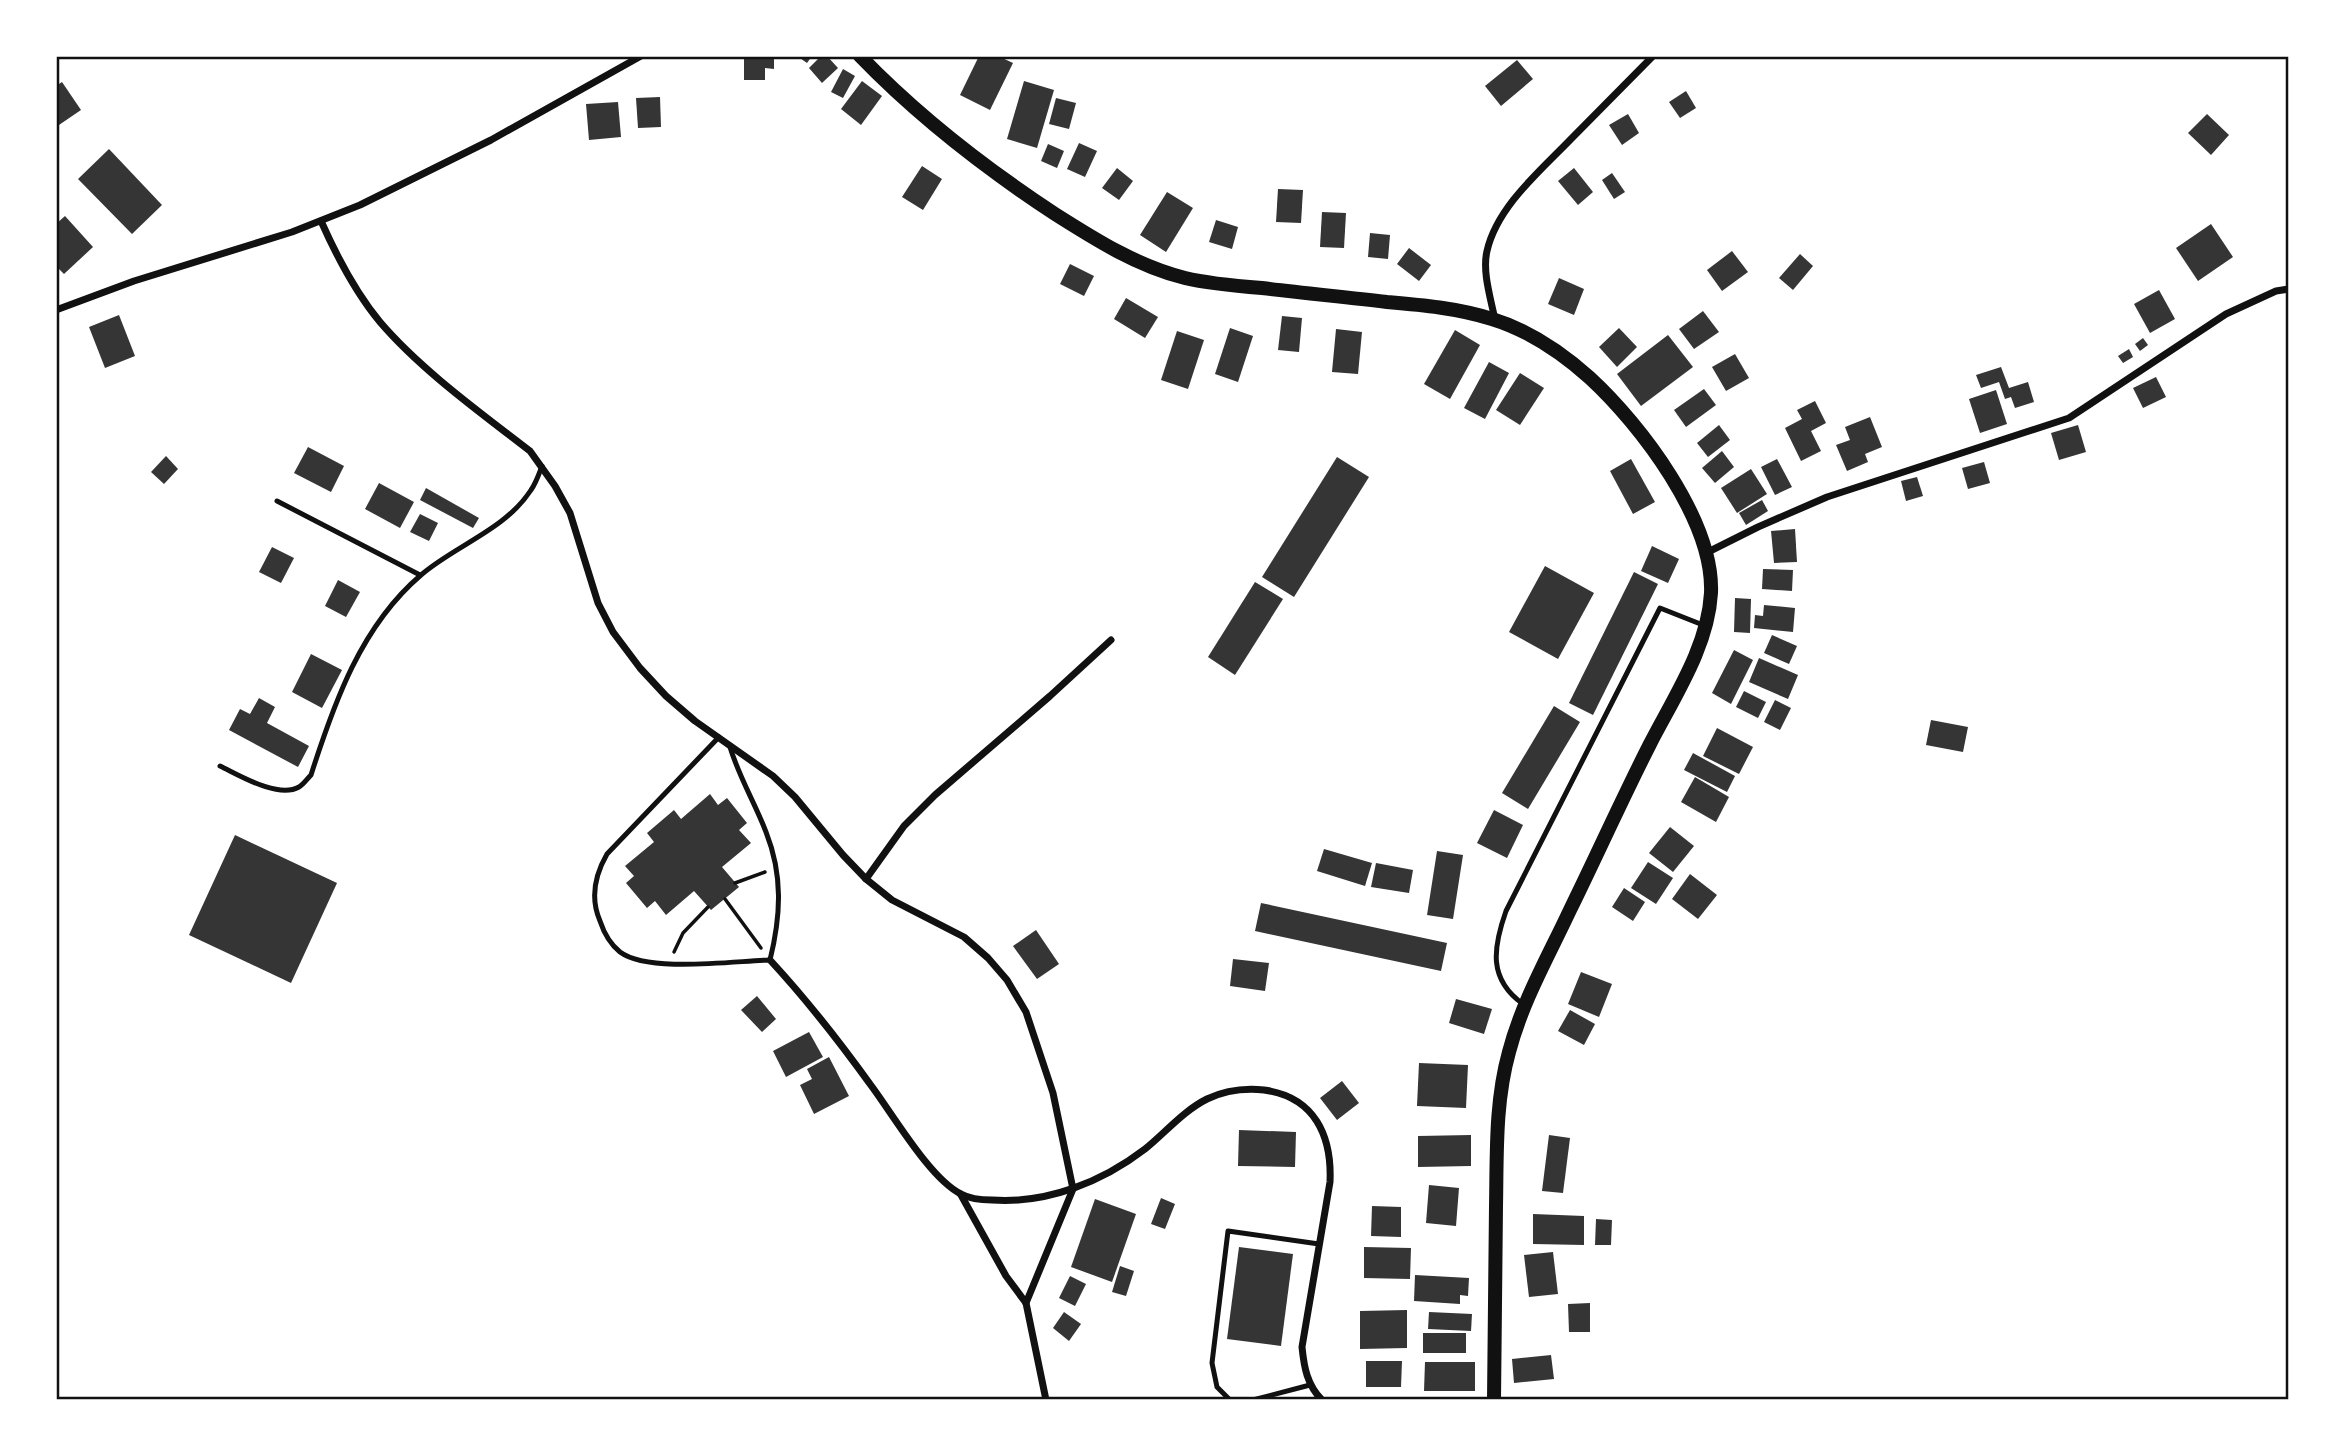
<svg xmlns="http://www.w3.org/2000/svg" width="2345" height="1456" viewBox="0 0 2345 1456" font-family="'Public Sans',sans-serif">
  <rect width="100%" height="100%" fill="#fff"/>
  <!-- building -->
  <g fill="#353535">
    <polygon points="744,56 774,56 774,69 765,68 765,80 744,80"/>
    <polygon points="797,56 812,56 807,63"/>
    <polygon points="821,56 827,56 838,68 822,83 809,68"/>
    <polygon points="979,56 998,56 1013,63 990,110 960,95"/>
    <polygon points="1517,60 1533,79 1501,106 1485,86"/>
    <polygon points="843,69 855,76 843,98 831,92"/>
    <polygon points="862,81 882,96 861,125 841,109"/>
    <polygon points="1024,81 1054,90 1037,148 1007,139"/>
    <polygon points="62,82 81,110 56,127 56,86"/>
    <polygon points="1686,91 1696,108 1680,118 1669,102"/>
    <polygon points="660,97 661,127 638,128 636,98"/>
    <polygon points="1056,98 1076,103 1069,129 1049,124"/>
    <polygon points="618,102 621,137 589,140 586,104"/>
    <polygon points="1628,114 1639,133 1622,145 1609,125"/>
    <polygon points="2207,114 2229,135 2211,155 2188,133"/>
    <polygon points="1079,143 1097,151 1085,177 1067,169"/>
    <polygon points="1048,144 1064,151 1057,168 1041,161"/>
    <polygon points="109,149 162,205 132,234 78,179"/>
    <polygon points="922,166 942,179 923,210 902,197"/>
    <polygon points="1117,168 1133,181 1119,200 1102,188"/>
    <polygon points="1574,168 1593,192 1578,205 1558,181"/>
    <polygon points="1612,173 1625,192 1614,199 1602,180"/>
    <polygon points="1278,189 1303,190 1301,223 1276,222"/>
    <polygon points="1167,192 1193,208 1166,252 1140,235"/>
    <polygon points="1322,212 1346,213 1344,248 1320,247"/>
    <polygon points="65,216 93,247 64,274 56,266 56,224"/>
    <polygon points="1216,220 1238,227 1232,249 1209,242"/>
    <polygon points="2211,224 2233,257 2198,281 2176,248"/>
    <polygon points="1370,233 1390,235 1388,259 1368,257"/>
    <polygon points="1409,248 1431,265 1419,281 1397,264"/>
    <polygon points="1732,251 1748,272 1722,291 1707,270"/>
    <polygon points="1800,254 1813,266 1793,290 1779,278"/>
    <polygon points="1070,264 1094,276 1084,296 1060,284"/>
    <polygon points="1559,278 1584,289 1574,315 1548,304"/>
    <polygon points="2159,290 2175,319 2150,333 2134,304"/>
    <polygon points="1126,298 1158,317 1145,338 1114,319"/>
    <polygon points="1703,311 1719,332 1694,349 1679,329"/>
    <polygon points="119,315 135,356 105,368 89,327"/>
    <polygon points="1282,316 1302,318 1299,352 1278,350"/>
    <polygon points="1230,328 1253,336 1238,382 1215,374"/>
    <polygon points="1619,328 1637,347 1617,367 1599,347"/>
    <polygon points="1336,329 1362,332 1358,374 1332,372"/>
    <polygon points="1455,330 1480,345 1450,399 1424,384"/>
    <polygon points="1177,331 1204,340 1188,389 1161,380"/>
    <polygon points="1668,335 1693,367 1641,406 1617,374"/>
    <polygon points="2143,338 2148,345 2140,351 2135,344"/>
    <polygon points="2129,349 2133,357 2123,363 2118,356"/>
    <polygon points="1735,354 1749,378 1726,391 1712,367"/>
    <polygon points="1489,362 1509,373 1485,419 1464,408"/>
    <polygon points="2001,367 2009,388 2028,382 2034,402 2015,408 2011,397 2005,399 1999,382 1981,388 1976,375"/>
    <polygon points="1520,373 1544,388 1520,425 1496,410"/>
    <polygon points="2156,377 2166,397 2143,408 2133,388"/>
    <polygon points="1704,389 1716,405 1686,427 1674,410"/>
    <polygon points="1996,390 2007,424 1980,433 1969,399"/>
    <polygon points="1815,401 1826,423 1811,431 1821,451 1801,461 1785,428 1802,419 1797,410"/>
    <polygon points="1870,417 1882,447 1865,454 1868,462 1847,471 1836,445 1850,440 1845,427"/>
    <polygon points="1719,425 1730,440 1708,457 1697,443"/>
    <polygon points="2078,425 2086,452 2059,460 2051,433"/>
    <polygon points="308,447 344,466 331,492 294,473"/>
    <polygon points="1722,451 1734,467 1715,483 1702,468"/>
    <polygon points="166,456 178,469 164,484 151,472"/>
    <polygon points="1337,457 1369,477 1294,597 1262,577"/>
    <polygon points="1631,459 1655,502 1633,514 1610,471"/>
    <polygon points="1777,459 1792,487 1775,495 1761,467"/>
    <polygon points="1984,462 1990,483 1968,489 1962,468"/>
    <polygon points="1751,469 1767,494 1737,513 1721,488"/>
    <polygon points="1917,477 1923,496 1906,501 1901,481"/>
    <polygon points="379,483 414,502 400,528 365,509"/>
    <polygon points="426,488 479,518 473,528 420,500"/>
    <polygon points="1762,500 1768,511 1746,525 1739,513"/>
    <polygon points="420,514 438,523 429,541 410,532"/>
    <polygon points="1795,529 1797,562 1774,563 1771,531"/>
    <polygon points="1652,546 1679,559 1668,583 1641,571"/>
    <polygon points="272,547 294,558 281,583 259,572"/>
    <polygon points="1545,566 1594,593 1558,659 1509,632"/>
    <polygon points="1763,569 1793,570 1792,591 1762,589"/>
    <polygon points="1634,572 1658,584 1593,715 1569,703"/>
    <polygon points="338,580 360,592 346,617 325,606"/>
    <polygon points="1255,582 1283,599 1235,675 1208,657"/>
    <polygon points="1735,598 1751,599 1750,633 1734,632"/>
    <polygon points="1764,605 1795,608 1793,632 1754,628 1755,615 1763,616"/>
    <polygon points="1772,635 1797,646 1789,664 1764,653"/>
    <polygon points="1734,650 1753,660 1731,704 1712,693"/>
    <polygon points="311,654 342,670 322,708 292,692"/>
    <polygon points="1759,658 1798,675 1788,699 1749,682"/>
    <polygon points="1744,691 1766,702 1758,718 1736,707"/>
    <polygon points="259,698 275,707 267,723 309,746 298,767 229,730 240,709 250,714"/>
    <polygon points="1775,700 1791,708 1780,730 1764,722"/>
    <polygon points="1554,706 1580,722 1528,809 1502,793"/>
    <polygon points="1931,720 1968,727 1963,752 1926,745"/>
    <polygon points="1717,728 1753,747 1739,774 1703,756"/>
    <polygon points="1693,753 1735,776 1727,792 1684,770"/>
    <polygon points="1695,777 1729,797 1716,822 1681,802"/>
    <polygon points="710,794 718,805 727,798 747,823 739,830 751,843 722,867 739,887 711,910 694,891 666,915 655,901 647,908 626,883 634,876 625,866 654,842 647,833 674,810 681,819"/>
    <polygon points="1494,810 1523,825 1507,858 1477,843"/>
    <polygon points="1670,827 1694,846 1673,872 1649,853"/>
    <polygon points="235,835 337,883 291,983 189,935"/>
    <polygon points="1324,849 1372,863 1365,886 1317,871"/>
    <polygon points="1437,851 1463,855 1453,919 1427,915"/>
    <polygon points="1648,862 1673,878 1656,904 1631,888"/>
    <polygon points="1376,863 1413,870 1409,893 1371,887"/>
    <polygon points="1690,874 1717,895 1698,919 1672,899"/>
    <polygon points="1624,888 1645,902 1633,921 1612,907"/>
    <polygon points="1261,903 1447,943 1441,971 1255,931"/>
    <polygon points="1036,930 1059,964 1037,979 1013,946"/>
    <polygon points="1233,959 1269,963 1265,991 1230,986"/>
    <polygon points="1581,972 1612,984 1599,1017 1568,1004"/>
    <polygon points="757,996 776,1019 762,1032 741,1010"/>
    <polygon points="1456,999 1492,1009 1484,1034 1449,1023"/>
    <polygon points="1570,1010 1595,1024 1584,1045 1558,1031"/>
    <polygon points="809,1032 823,1057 786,1077 773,1051"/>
    <polygon points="829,1057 849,1096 814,1114 800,1085 812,1079 807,1069"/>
    <polygon points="1419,1063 1468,1065 1466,1108 1417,1106"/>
    <polygon points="1342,1081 1359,1103 1337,1120 1320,1098"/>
    <polygon points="1239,1130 1296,1132 1295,1167 1238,1166"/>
    <polygon points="1471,1135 1471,1166 1418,1167 1418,1136"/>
    <polygon points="1549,1135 1570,1138 1563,1193 1542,1191"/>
    <polygon points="1429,1185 1459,1188 1456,1226 1426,1223"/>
    <polygon points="1161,1198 1175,1204 1165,1229 1151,1224"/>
    <polygon points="1095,1199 1136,1214 1112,1282 1071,1267"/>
    <polygon points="1372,1206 1401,1207 1401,1237 1371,1236"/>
    <polygon points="1533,1214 1584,1216 1584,1245 1533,1244"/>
    <polygon points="1596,1219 1612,1220 1611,1245 1595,1245"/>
    <polygon points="1239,1247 1293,1254 1281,1346 1227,1339"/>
    <polygon points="1364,1247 1411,1248 1410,1279 1364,1278"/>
    <polygon points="1553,1252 1558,1294 1529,1297 1524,1255"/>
    <polygon points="1120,1266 1134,1271 1126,1296 1112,1292"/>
    <polygon points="1415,1275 1469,1278 1468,1296 1460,1295 1460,1304 1414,1301"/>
    <polygon points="1070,1276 1086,1284 1075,1306 1059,1298"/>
    <polygon points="1590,1303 1590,1332 1569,1332 1568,1304"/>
    <polygon points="1407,1310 1407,1348 1360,1349 1360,1311"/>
    <polygon points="1064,1312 1081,1324 1069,1341 1053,1328"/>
    <polygon points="1429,1312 1472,1314 1471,1331 1428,1329"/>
    <rect x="1423" y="1333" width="43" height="20"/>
    <polygon points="1551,1355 1554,1379 1514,1383 1512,1359"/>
    <polygon points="1366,1361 1402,1361 1401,1387 1366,1387"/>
    <polygon points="1425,1362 1475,1362 1475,1391 1424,1391"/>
  </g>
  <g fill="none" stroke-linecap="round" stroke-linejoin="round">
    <!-- path -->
    <g stroke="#111" stroke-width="3.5">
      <polyline points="735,883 765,872"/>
      <polyline points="725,899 761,948"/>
      <polyline points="674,952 683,933 708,907"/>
    </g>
    <!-- service -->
    <g stroke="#111" stroke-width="5">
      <polyline points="277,501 420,575"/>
      <path d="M719,737L607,854C595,875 590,898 600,921C604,933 610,944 620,952C648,973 734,961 770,960C781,915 783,875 766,832C755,803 739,777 730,747"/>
      <path d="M220,766C239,775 278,799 299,787C303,785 307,779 311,775C334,703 361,626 421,575C456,545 505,530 531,490C536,483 539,474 542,466"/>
      <path d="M1523,1004C1488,979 1493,948 1506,911L1660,608L1703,625"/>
      <polyline points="1230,1400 1217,1387 1212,1363 1228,1231 1319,1244"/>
      <polyline points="1253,1400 1310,1385"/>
    </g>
    <!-- minor -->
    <g stroke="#111" stroke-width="7">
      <path d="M321,221C337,257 355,292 380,322C421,370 481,413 530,451L555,486L570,513L598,603L613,632L640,668L666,696L695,721L773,776L795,797L843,855L866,879L892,900L964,937L988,958L1007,980L1026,1012L1053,1093L1073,1189L1026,1303"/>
      <polyline points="56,310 134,281 292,232 360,205 491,140 641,56"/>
      <path d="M1495,320C1491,299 1482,272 1487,251C1497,207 1540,171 1570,140C1598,112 1625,84 1653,56"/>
      <polyline points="1706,553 1758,527 1827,497 2069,418 2226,314 2276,291 2289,289"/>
      <polyline points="866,879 904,826 935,795 1050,696 1111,640"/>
      <path d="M770,960C806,999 839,1041 870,1084C892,1113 930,1179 961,1194C970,1199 982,1200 992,1200C1047,1204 1102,1182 1145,1149C1165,1133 1183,1111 1207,1099C1224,1091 1245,1088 1264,1090C1315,1097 1332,1136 1330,1182L1302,1347C1304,1367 1307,1385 1322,1400"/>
      <polyline points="961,1195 1006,1276 1026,1303 1046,1400"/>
    </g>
    <!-- secondary -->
    <path stroke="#111" stroke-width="14" d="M860,56C918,116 985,168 1055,214C1096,240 1137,266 1185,278C1210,284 1236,286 1262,288C1303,293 1345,297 1387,302C1422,305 1457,308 1492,319C1528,330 1562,353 1590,378C1641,425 1714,521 1711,593C1708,647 1674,697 1650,744C1622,799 1597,855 1570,910C1548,957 1522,1002 1509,1052C1495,1102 1497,1155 1496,1206C1495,1271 1495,1335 1494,1400"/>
  </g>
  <!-- border -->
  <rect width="2345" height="1456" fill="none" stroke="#ffffff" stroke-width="116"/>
  <rect x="58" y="58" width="2229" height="1340" fill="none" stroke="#111" stroke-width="2.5"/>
</svg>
